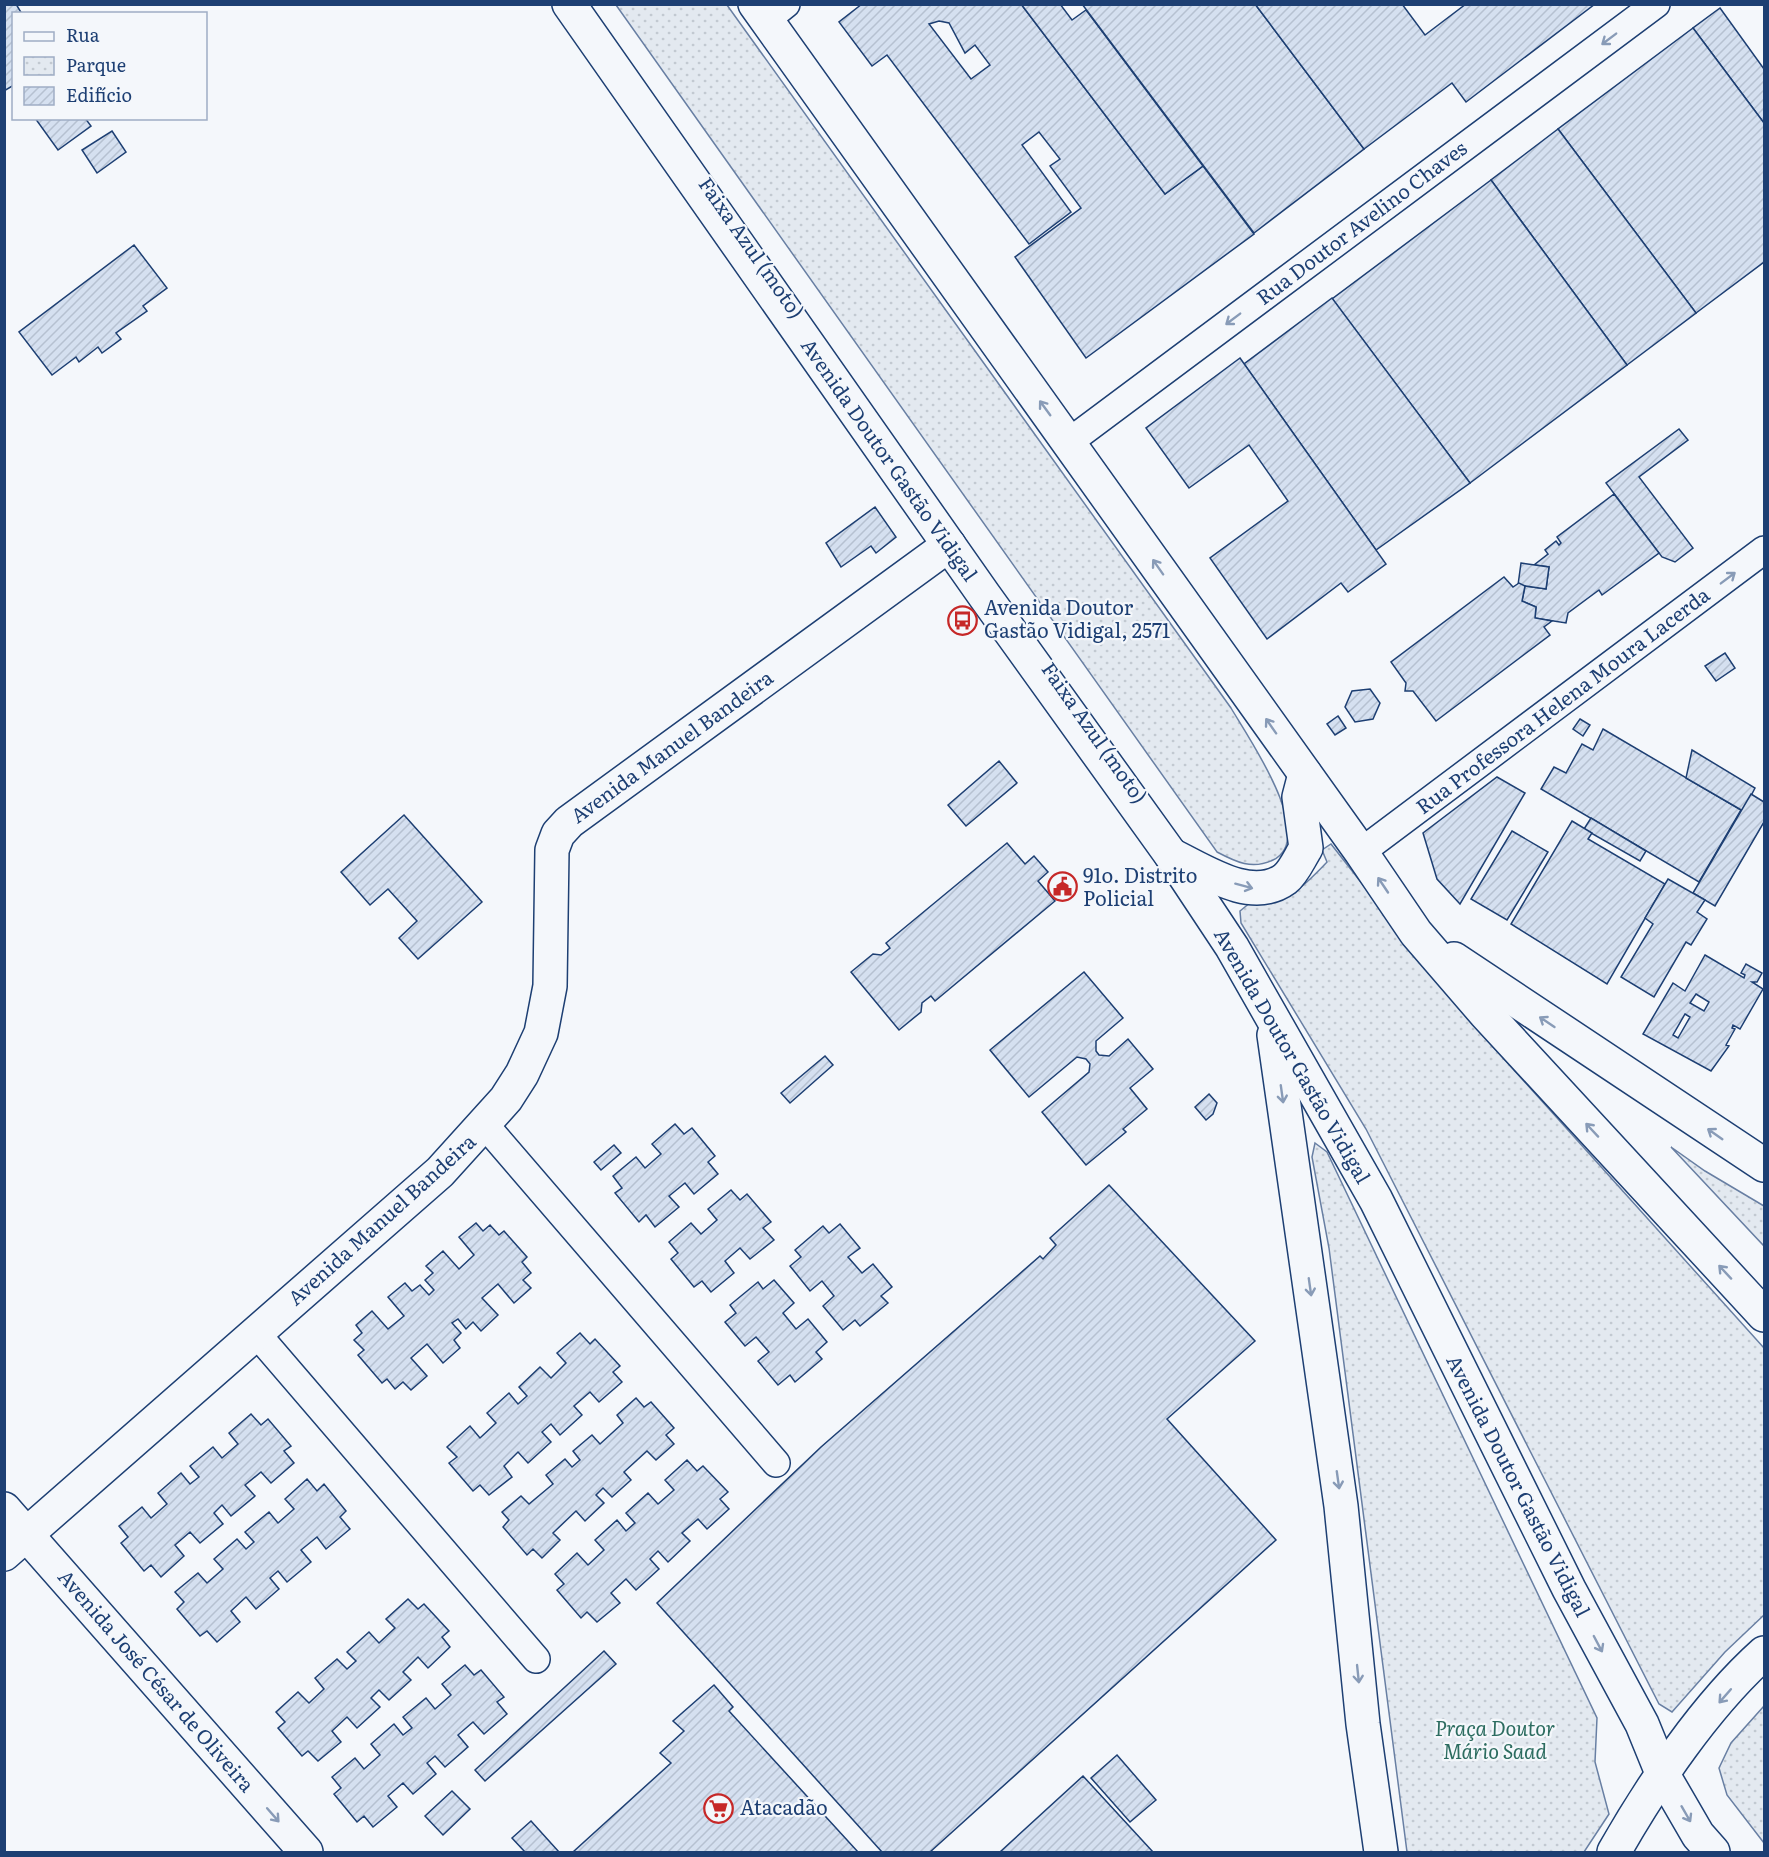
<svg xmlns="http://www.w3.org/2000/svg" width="1769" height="1857" viewBox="0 0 1769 1857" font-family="Literata,serif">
  <defs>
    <pattern id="park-dots" width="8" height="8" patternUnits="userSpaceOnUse" patternTransform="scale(1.5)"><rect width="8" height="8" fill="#e3e9f0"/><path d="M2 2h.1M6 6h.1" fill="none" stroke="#c2c9d1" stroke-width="1.8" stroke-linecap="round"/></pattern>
    <pattern id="building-hatch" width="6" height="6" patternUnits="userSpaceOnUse" patternTransform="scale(1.5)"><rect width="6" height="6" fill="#d5e0f0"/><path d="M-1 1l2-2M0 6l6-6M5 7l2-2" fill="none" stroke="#b6c1d1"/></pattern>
  </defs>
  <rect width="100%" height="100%" fill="#f4f7fb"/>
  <!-- park -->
  <g fill="url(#park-dots)" stroke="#687fa3" stroke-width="1.5">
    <path d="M616,5H727L1231,708C1246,734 1319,838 1273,860C1252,870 1236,862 1217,852Z"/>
    <path d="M1331,844L1469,1020L1764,1348V1615L1725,1652L1672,1712L1659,1704L1366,1129L1241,923L1240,911L1251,902C1284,908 1305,885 1327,862L1322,850Z"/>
    <polygon points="1315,1143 1327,1152 1597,1718 1595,1762 1609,1814 1584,1852 1407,1852 1329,1248 1312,1157"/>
    <polygon points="1671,1147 1705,1171 1764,1206 1764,1246"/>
    <polygon points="1764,1706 1764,1843 1727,1795 1719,1768 1731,1743"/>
  </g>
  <!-- building -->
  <g fill="url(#building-hatch)" stroke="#1d3f73" stroke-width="1.5" fill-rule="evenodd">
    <polygon points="4,4 16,4 22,14 14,14 14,85 4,91"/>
    <path d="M862,4H1021L1165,194L1203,166L1254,234L1086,358L1015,257L1081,208L1050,166L1060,159L1039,132L1022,145L1071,212L1029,244L887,55L872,66L839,22ZM939,21L949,23L965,53L975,45L990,65L971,79L929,24Z"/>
    <polygon points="1021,4 1060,4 1072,20 1086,10 1203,166 1165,194"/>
    <polygon points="1082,4 1255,4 1364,149 1254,233"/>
    <polygon points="1255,4 1402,4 1425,35 1466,4 1595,4 1466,102 1452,83 1364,149"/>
    <polygon points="1720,8 1764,69 1764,123 1693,28"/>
    <polygon points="1693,28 1764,123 1764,262 1696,313 1558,129"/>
    <polygon points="35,118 85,118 91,126 58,150"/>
    <polygon points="1558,129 1696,313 1627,365 1491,180"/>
    <polygon points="112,131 126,152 97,173 82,150"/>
    <polygon points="1491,180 1627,365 1470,483 1332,299"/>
    <polygon points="134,245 167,288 143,306 147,311 116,333 121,339 102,353 98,347 79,362 76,357 52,375 19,332"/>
    <polygon points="1332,298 1470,483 1376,550 1244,364"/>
    <polygon points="1240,358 1386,564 1348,592 1341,583 1267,639 1210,558 1288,501 1249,445 1189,488 1146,428"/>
    <polygon points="1679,429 1688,440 1639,477 1693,548 1675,562 1662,557 1606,483"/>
    <polygon points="1614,494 1659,553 1602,595 1599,590 1568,613 1566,623 1535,618 1536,607 1522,601 1525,586 1546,589 1549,567 1534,565 1548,554 1545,550 1556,541 1559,545 1561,543 1557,537"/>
    <polygon points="875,507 896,537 876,553 871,546 841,567 826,543"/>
    <polygon points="1521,563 1549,567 1546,589 1518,585"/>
    <polygon points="1504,577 1513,587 1519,583 1525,586 1522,601 1536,607 1535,618 1552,621 1544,627 1550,635 1436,721 1413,691 1405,691 1406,683 1391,662"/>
    <polygon points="1725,653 1735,668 1716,681 1705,666"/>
    <polygon points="1370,689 1380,703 1373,719 1355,722 1345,707 1352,691"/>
    <polygon points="1338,716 1346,728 1335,735 1327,724"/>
    <polygon points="1580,719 1590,725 1583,736 1573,729"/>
    <polygon points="1603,729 1741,810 1699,882 1541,789 1554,767 1566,773 1582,744 1593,750"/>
    <polygon points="1692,750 1755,788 1743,811 1686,778"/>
    <polygon points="999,761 1017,783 966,826 948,805"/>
    <polygon points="1497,777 1525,793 1460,904 1437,879 1423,833"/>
    <polygon points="1751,794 1764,802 1764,822 1715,906 1693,893"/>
    <polygon points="404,815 482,902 418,959 399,938 417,921 388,889 370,905 341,872"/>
    <polygon points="1591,818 1646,851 1640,861 1584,829"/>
    <polygon points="1572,821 1592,833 1588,839 1665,884 1607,984 1511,924"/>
    <polygon points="1512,831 1548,852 1507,920 1471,899"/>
    <polygon points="1007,843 1025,864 1034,856 1048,872 1038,881 1055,901 935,1001 931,996 922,1003 921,1012 899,1030 851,972 873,954 881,955 890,948 886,943"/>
    <polygon points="1668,879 1705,900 1697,912 1707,919 1691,945 1686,942 1654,997 1621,977 1653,924 1645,918"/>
    <path d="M1705,955L1744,978L1745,975L1741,973L1746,964L1762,973L1757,982H1752L1763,989L1740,1029L1733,1025L1732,1028L1735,1029L1726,1045L1729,1046L1711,1071L1643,1034L1673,983L1685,991ZM1696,994L1709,1002L1704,1011L1690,1003ZM1685,1014L1690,1017L1678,1038L1673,1035Z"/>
    <polygon points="1084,972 1123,1018 1096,1041 1096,1051 1099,1055 1109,1056 1128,1039 1153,1069 1130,1088 1147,1109 1123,1129 1126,1132 1086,1165 1042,1112 1089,1072 1090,1064 1086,1059 1077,1057 1029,1097 990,1050"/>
    <polygon points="825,1056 833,1065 790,1103 781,1093"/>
    <polygon points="1209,1094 1217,1103 1213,1114 1206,1120 1195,1107"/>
    <polygon points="675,1124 684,1134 692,1128 715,1156 708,1162 718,1174 694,1194 685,1183 669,1196 679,1207 655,1227 646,1215 639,1222 615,1193 622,1188 613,1176 636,1157 645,1168 661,1154 652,1144"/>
    <polygon points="614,1145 621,1153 601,1170 594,1162"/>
    <polygon points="1109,1185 1255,1341 1167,1419 1276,1540 930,1852 882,1852 657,1603 821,1447 1040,1256 1043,1259 1056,1245 1050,1238"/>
    <polygon points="731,1190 740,1200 747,1194 771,1222 763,1228 774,1240 750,1259 740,1248 725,1261 734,1273 711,1292 702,1281 694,1287 671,1259 678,1253 669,1242 691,1223 701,1234 717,1220 708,1209"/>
    <polygon points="476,1223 483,1231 490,1225 499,1235 504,1231 527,1257 522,1262 531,1273 523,1280 531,1288 514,1303 498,1284 482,1298 498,1315 481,1331 473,1322 466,1329 458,1319 452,1323 461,1333 454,1340 460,1348 443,1363 427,1344 411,1358 427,1376 411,1390 403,1382 395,1389 387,1379 382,1383 358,1355 364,1350 354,1340 362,1333 356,1325 372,1311 388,1329 404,1316 388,1297 405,1283 412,1291 420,1285 429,1295 434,1290 425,1280 433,1273 426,1266 443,1251 459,1269 474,1255 459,1237"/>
    <polygon points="840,1224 860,1248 848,1257 862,1273 873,1264 892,1287 881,1296 888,1303 860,1326 855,1320 843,1330 823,1306 834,1296 822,1281 810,1291 790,1266 801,1257 795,1250 823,1226 829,1233"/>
    <polygon points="774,1280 794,1303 783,1313 796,1329 808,1319 827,1342 816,1352 822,1359 795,1382 790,1375 778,1385 758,1361 769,1352 756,1337 745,1346 725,1322 736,1313 730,1305 758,1282 763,1289"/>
    <polygon points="580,1333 590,1344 595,1339 620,1366 613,1372 622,1382 599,1402 590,1392 574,1406 582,1415 560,1435 551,1424 542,1432 551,1442 528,1463 518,1452 504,1466 512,1477 489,1495 480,1485 473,1491 449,1463 457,1457 447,1447 470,1426 480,1438 496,1423 487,1413 509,1393 518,1404 527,1396 519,1387 540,1367 551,1378 566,1363 557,1353"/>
    <polygon points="636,1398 644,1407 651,1402 674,1428 666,1435 674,1444 656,1460 647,1451 624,1472 631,1480 612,1497 603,1488 596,1495 604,1503 585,1521 576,1511 553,1533 560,1540 542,1558 533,1549 527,1555 503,1527 509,1520 502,1512 521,1496 529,1504 553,1484 546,1475 565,1459 572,1467 580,1460 573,1451 592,1435 600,1444 623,1423 617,1415"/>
    <polygon points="251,1414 261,1425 268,1419 291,1446 284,1451 294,1463 271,1483 261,1472 245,1485 255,1496 231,1516 222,1505 214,1513 223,1524 200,1543 190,1532 175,1545 184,1556 161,1577 151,1565 144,1571 121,1543 128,1537 119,1526 142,1507 151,1518 167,1504 158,1493 181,1473 190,1484 199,1477 190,1466 213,1447 222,1458 238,1444 229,1433"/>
    <polygon points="687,1460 697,1471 703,1466 728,1492 720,1499 729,1509 707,1529 698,1519 682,1533 690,1541 668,1562 658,1551 650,1559 659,1569 636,1590 626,1579 611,1593 620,1603 597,1622 587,1612 581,1618 557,1590 564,1584 555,1574 577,1553 588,1565 604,1550 595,1540 617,1520 626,1531 635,1523 626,1513 648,1493 658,1504 674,1490 665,1480"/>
    <polygon points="307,1479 317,1491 324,1484 346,1511 340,1517 350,1529 326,1549 317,1537 301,1550 311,1562 287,1582 278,1571 270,1578 279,1589 256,1609 246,1597 231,1611 240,1622 217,1642 207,1631 200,1636 177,1609 184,1602 175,1592 198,1573 207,1583 223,1569 214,1559 237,1539 246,1549 254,1542 245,1532 269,1512 278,1523 294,1509 285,1499"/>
    <polygon points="408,1599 418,1609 424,1604 449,1631 442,1637 450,1647 428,1668 418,1657 403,1672 411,1680 389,1700 379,1690 371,1698 380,1707 357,1728 347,1717 332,1731 341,1742 318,1761 308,1751 302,1756 278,1728 285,1722 276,1712 298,1692 309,1703 324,1689 315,1678 337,1659 347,1669 356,1661 347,1652 369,1632 379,1643 395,1628 386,1619"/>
    <polygon points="604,1651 616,1664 485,1781 475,1770"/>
    <polygon points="465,1665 474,1675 481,1670 504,1697 497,1702 507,1714 484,1734 473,1722 458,1735 468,1747 445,1767 435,1756 427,1763 436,1774 413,1794 403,1783 388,1796 397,1807 373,1827 364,1816 357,1822 334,1794 341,1788 332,1777 355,1758 364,1769 380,1755 371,1744 394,1724 403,1735 412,1728 403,1717 426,1698 435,1709 451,1695 442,1684"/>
    <polygon points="714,1685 733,1707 729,1711 858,1852 573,1852 671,1763 660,1753 684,1731 673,1721"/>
    <polygon points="1117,1755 1156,1800 1130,1822 1091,1778"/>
    <polygon points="1083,1776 1153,1852 1000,1852"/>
    <polygon points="452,1791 470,1809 443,1835 425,1816"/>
    <polygon points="531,1821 559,1852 525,1852 512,1838"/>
  </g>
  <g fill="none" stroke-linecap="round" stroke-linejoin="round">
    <defs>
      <g id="minor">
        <polyline points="766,20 786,4"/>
        <polyline points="1069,442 1656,4"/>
        <polyline points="1361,852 1764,550"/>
        <polyline points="485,1125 776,1463"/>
        <polyline points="256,1333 536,1659"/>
      </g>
      <g id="tertiary">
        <polyline points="4,1509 306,1852"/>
        <polyline points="4,1554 440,1172 506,1099 522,1074 541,1033 550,986 552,850 558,834 569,822 949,545"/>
      </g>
      <g id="trunk">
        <polyline points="569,4 984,595 1171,855 1232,947 1376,1200 1569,1589 1642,1724 1662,1773 1698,1835 1713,1852"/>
        <polyline points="755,4 1361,852 1416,933 1485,1013 1764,1315"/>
        <path d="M1171,855C1203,870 1251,904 1285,879C1294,872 1300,857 1306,848L1299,797L1305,774"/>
        <polyline points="1454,959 1764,1165"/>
        <polyline points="1274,1035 1341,1506 1363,1724 1381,1852"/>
        <path d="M1614,1852C1652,1785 1706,1705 1764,1653"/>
      </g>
    </defs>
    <!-- minor casing -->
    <use href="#minor" stroke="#1d3f73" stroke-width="30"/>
    <!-- tertiary casing -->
    <use href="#tertiary" stroke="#1d3f73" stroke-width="36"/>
    <!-- trunk casing -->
    <use href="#trunk" stroke="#1d3f73" stroke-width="36"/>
    <!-- minor -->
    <use href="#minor" stroke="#f4f7fb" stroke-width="27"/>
    <!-- tertiary -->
    <use href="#tertiary" stroke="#f4f7fb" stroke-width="33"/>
    <!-- trunk -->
    <use href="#trunk" stroke="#f4f7fb" stroke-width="33"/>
  </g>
  <!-- one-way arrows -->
  <defs><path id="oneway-shaft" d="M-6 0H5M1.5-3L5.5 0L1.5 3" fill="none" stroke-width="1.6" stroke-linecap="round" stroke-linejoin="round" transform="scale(1.5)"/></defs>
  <g stroke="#889bb7">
    <use href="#oneway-shaft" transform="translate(1609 39) rotate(143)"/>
    <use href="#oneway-shaft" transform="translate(1233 319) rotate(143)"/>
    <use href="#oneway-shaft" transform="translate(1045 408) rotate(-126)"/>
    <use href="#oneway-shaft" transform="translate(1158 567) rotate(-125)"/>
    <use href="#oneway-shaft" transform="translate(1728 578) rotate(-37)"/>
    <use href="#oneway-shaft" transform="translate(1271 726) rotate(-125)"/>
    <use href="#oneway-shaft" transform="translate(1383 885) rotate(-124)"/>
    <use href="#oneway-shaft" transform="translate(1244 886) rotate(15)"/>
    <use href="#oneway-shaft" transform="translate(1547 1022) rotate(-146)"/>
    <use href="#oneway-shaft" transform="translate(1282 1094) rotate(82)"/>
    <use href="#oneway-shaft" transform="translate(1592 1130) rotate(-133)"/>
    <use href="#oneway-shaft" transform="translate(1715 1134) rotate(-145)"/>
    <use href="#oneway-shaft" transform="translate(1725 1272) rotate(-133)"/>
    <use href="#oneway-shaft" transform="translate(1310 1287) rotate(82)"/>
    <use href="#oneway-shaft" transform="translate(1338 1480) rotate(82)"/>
    <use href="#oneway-shaft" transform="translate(1598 1644) rotate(62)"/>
    <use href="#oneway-shaft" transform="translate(1358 1674) rotate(84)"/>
    <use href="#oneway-shaft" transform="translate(1725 1696) rotate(131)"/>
    <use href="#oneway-shaft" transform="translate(1686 1814) rotate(60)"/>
    <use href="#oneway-shaft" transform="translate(273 1815) rotate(49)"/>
  </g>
  <!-- icons -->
  <defs>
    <symbol id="bus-ring" viewBox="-11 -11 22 22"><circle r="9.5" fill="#f4f7fb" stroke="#c62828" stroke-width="1.5"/><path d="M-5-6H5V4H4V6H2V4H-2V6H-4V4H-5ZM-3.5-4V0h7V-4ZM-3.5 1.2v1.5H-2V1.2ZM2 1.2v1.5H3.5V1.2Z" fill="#c62828"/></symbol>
    <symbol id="civic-ring" viewBox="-11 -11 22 22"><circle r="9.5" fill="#f4f7fb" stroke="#c62828" stroke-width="1.5"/><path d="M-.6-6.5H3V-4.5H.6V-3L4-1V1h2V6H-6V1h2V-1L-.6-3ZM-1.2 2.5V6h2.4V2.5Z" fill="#c62828"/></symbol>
    <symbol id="supermarket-ring" viewBox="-11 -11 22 22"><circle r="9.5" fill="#f4f7fb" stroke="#c62828" stroke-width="1.5"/><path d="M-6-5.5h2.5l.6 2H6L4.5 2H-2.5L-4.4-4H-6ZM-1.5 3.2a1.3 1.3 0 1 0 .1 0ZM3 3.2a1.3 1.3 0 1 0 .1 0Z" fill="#c62828"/></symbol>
  </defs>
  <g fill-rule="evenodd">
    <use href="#bus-ring" x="946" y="604" width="33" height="33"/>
    <use href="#civic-ring" x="1046" y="870" width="33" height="33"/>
    <use href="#supermarket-ring" x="702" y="1792" width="33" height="33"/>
  </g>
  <g text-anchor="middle" stroke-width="4.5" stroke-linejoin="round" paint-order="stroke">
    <!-- street labels -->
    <g font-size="20" fill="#1d3f73" stroke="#f4f7fb">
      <text transform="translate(1362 223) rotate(-37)" y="7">Rua Doutor Avelino Chaves</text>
      <text transform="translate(751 248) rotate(55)" y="7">Faixa Azul (moto)</text>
      <text transform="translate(889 460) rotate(55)" y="7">Avenida Doutor Gastão Vidigal</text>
      <text transform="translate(1563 701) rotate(-37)" y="7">Rua Professora Helena Moura Lacerda</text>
      <text transform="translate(1094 733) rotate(55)" y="7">Faixa Azul (moto)</text>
      <text transform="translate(672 747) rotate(-36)" y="7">Avenida Manuel Bandeira</text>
      <text transform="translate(1292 1056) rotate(60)" y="7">Avenida Doutor Gastão Vidigal</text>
      <text transform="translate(382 1220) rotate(-42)" y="7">Avenida Manuel Bandeira</text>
      <text transform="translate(1518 1486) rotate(63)" y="7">Avenida Doutor Gastão Vidigal</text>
      <text transform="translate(156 1681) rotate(49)" y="7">Avenida José César de Oliveira</text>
    </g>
    <!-- poi labels -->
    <g font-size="20" fill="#1d3f73" stroke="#f4f7fb" text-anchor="start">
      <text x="984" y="615">Avenida Doutor<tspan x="984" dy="23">Gastão Vidigal, 2571</tspan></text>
      <text x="1083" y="883">91o. Distrito<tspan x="1083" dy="23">Policial</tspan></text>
      <text x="740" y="1815">Atacadão</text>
    </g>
    <!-- park labels -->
    <g font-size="20" font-style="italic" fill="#2c6c60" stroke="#f4f7fb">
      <text x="1495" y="1736">Praça Doutor<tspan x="1495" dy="23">Mário Saad</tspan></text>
    </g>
  </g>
  <!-- border -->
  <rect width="1769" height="1857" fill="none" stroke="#1d3f73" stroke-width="12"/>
  <!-- legend -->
  <rect x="12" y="12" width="195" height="108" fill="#f4f7fb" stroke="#9eadc5" stroke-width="1.5"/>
  <rect x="24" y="32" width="30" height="9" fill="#f4f7fb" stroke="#9eadc5" stroke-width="1.5"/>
  <text x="66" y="42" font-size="18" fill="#1d3f73">Rua</text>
  <rect x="24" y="57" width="30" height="18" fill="url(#park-dots)" stroke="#9eadc5" stroke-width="1.5"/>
  <text x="66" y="72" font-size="18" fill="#1d3f73">Parque</text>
  <rect x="24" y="87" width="30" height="18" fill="url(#building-hatch)" stroke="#9eadc5" stroke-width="1.5"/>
  <text x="66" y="102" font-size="18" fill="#1d3f73">Edifício</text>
</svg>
